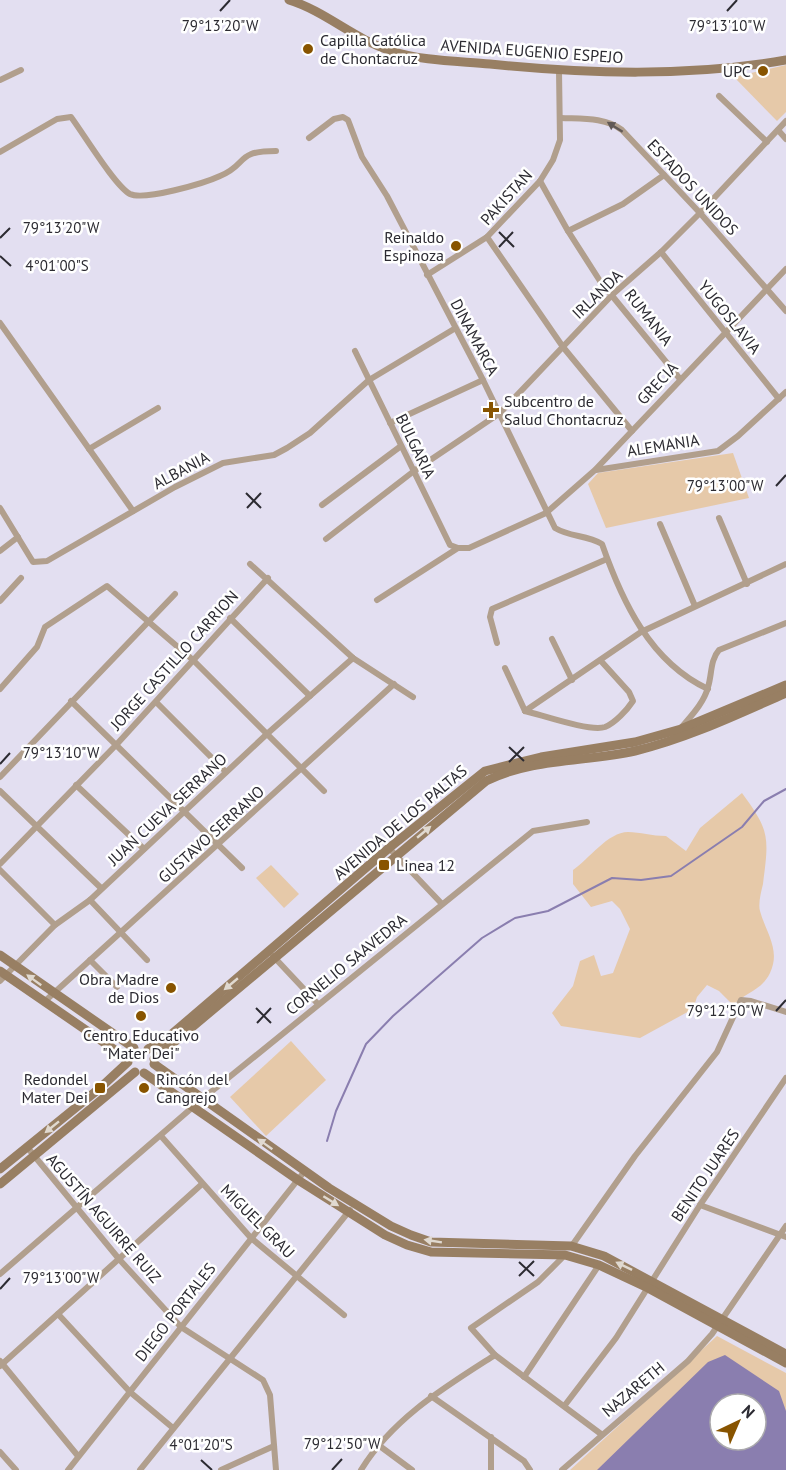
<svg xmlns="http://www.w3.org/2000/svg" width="786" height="1470" viewBox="0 0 786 1470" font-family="'PT Sans',sans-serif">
  <rect width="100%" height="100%" fill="#e3dff1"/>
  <!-- green -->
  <g fill="#e6c9a9" fill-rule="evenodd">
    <polygon points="786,65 786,112 777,121 734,77"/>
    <polygon points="733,453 749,498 606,528 588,484 598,473"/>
    <path d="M742,793C770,831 769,837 763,884C761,892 758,904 760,911C766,933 781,950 770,973C762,990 745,993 733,1005L719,991L707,985L697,997L693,1009L640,1038L561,1026L552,1013L573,986L580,961L594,955L601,976L613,973L630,929L620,909L612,901L591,907L573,884V870C589,859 608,832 628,832C640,832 652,836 666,836L686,851L700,828Z"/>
    <polygon points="271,865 299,894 284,908 256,878"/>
    <polygon points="291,1041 326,1080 266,1136 230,1097"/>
    <path d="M717,1336L786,1373V1470H570ZM720,1404H756V1440H720Z"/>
  </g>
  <!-- water -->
  <path fill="#8a7eaf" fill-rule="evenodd" d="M725,1355L779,1391L786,1411V1470H597L708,1362ZM720,1404H756V1440H720Z"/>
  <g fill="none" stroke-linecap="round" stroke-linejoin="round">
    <!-- stream -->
    <polyline stroke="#8a7eaf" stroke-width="2" points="327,1141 336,1111 366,1044 393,1016 482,938 515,918 548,911 612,878 641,880 671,876 742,827 764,801 786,789"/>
    <!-- minor -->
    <g stroke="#b19f8d" stroke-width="6">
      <polyline points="0,80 21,70"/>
      <polyline points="719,96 767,142"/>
      <path d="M561,118C581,119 605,117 622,130L700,213L786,311"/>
      <polyline points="778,130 786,139"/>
      <path d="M309,138L334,119L343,117L348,120L362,157L387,196L483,380L555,528C570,537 586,535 602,544C622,601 650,662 708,689"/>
      <path d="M0,152L57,119L71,117C83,133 115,186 130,194C144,201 205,183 220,176C249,164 234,151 276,151"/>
      <polyline points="540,181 568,231 600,281 680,379"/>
      <polyline points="568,231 623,204 664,175"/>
      <polyline points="487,237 563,347 632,431"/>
      <polyline points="661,252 779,399"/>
      <polyline points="427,275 487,237 540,181 553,160 560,140 559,71"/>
      <polyline points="0,323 133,511"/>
      <polyline points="355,351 450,545 458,548"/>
      <polyline points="390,423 483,380"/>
      <polyline points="89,449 158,408"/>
      <polyline points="596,470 718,451 738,436 786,392"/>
      <polyline points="322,505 401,446"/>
      <polyline points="0,508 33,562 47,561 175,487 223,463 274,455 287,448 310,433 369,380 454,329"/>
      <polyline points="719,518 747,584"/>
      <polyline points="660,524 695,606"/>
      <polyline points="326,539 414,471 500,413 613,294 661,252 700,213 786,121"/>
      <polyline points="0,551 18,537"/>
      <polyline points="250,564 353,658 413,697"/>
      <polyline points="377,600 458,548 469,548 546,513 595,470 786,269"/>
      <polyline points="0,601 21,578"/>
      <polyline points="230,618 310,696"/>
      <polyline points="552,639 572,680"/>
      <polyline points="497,643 490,617 492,609 607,559"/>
      <polyline points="505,668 525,711"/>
      <polyline points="0,689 37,647 45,627 107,586 193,660 324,791"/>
      <polyline points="71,701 242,868"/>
      <polyline points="156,702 226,772"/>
      <polyline points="525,711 641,632 786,564"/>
      <path d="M525,711C542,715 590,732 605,727C615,723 627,710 633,701L629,692L601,661"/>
      <path d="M681,728C691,716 704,703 708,687C712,675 710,660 719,650L786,623"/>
      <polyline points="0,777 175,594"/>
      <polyline points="76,785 144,849"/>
      <polyline points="0,791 101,888"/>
      <polyline points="389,848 442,904"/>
      <polyline points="0,864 117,744 268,578"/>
      <polyline points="0,870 55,925"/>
      <polyline points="90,900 147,960"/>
      <polyline points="273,956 318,1004"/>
      <polyline points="90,960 117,987"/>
      <polyline points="0,981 55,925 90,900 268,733 353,658"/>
      <polyline points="44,1002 394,684"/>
      <polyline points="161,1136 251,1238 344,1315"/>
      <polyline points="27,1147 119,1259 181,1327 263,1380 270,1395 276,1470"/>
      <polyline points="700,1205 786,1237"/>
      <polyline points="571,1247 635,1156 717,1052 741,1000 751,1001 786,1012"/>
      <polyline points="565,1255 538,1282 471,1328 495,1355 601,1434"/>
      <polyline points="0,1274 201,1100 533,831 587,822"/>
      <polyline points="58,1314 130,1392 173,1428"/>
      <polyline points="0,1361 78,1456"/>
      <polyline points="0,1366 202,1184"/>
      <polyline points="524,1377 599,1265"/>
      <polyline points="431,1396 524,1461 530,1470"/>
      <polyline points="565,1405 616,1338 700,1205 786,1078"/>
      <polyline points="377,1444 412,1470"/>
      <polyline points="0,1452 16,1470"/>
      <polyline points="68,1470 304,1172"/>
      <polyline points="140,1470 350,1210"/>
      <polyline points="221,1470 274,1446"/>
      <path d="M361,1470C393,1418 445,1387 495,1355"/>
      <polyline points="491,1470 491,1437"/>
      <polyline points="562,1470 688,1361 712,1334 786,1226"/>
    </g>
    <!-- secondary -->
    <g stroke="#987f63" stroke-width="9">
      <path d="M289,0C325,11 354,39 391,51C422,61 457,61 490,64C589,74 687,77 786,60"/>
      <polyline points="0,955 134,1048"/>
      <polyline points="0,971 128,1059"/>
      <polyline points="148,1049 166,1039 389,848 485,771 541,757 635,742 681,729 786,685"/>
      <path d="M154,1059L486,781C532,758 586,762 635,751C688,738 736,715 786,693"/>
      <polyline points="154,1064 329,1188 391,1226 411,1235 431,1242 571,1246 604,1256 786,1354"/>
      <polyline points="144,1073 298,1180 385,1235 407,1245 431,1252 565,1255 599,1265 648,1288 786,1363"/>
      <polyline points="0,1169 100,1088 128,1062"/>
      <polyline points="0,1184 135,1072"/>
    </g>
  </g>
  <!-- one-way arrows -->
  <defs><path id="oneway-solid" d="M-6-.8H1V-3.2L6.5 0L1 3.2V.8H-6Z" transform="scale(1.5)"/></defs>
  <use fill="#615956" href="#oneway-solid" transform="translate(615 127) rotate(-148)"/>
  <g fill="#e0d9d0">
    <use href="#oneway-solid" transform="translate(424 832) rotate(-40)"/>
    <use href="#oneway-solid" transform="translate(34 980) rotate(-144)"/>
    <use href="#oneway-solid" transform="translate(231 984) rotate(140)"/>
    <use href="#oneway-solid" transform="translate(52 1127) rotate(141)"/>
    <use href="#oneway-solid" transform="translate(265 1144) rotate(-145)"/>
    <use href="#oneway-solid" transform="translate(331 1201) rotate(32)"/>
    <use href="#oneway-solid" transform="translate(433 1241) rotate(-171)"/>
    <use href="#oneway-solid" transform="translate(624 1266) rotate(-154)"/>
  </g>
  <!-- ticks -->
  <path fill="none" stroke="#2c2b32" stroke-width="2" d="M220,11L230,0M727,11L737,0M499,232L514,247M0,238L10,228M499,247L513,232M0,256L11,266M776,486L786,475M246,493L261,508M247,508L261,493M509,747L524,761M509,762L524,747M0,764L10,753M256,1008L271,1023M776,1011L786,1000M257,1023L271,1008M519,1262L534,1276M519,1276L534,1261M0,1289L10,1278M201,1460L212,1470M332,1470L342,1459"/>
  <!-- markers -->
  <g fill="#885400" stroke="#fff" stroke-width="2">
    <circle cx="308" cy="49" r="6"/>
    <circle cx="763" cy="71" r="6"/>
    <circle cx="456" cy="246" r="6"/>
    <path d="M488 401h6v6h6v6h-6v6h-6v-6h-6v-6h6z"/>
    <rect x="378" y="859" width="12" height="12" rx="3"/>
    <circle cx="171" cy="988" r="6"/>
    <circle cx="141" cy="1016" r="6"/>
    <rect x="94" y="1082" width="12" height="12" rx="3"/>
    <circle cx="144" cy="1088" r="6"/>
  </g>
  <g text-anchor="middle" stroke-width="5" stroke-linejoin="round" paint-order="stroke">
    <!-- poi labels -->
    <g font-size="16" fill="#2c2b32" stroke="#fff" text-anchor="start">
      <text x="320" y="46">Capilla Católica<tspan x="320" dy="18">de Chontacruz</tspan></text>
      <text x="751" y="77" text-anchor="end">UPC</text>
      <text x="444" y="243" text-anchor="end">Reinaldo<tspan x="444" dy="18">Espinoza</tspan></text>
      <text x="504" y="407">Subcentro de<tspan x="504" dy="18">Salud Chontacruz</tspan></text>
      <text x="396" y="871">Linea 12</text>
      <text x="159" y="985" text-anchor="end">Obra Madre<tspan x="159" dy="18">de Dios</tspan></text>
      <text x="141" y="1041" text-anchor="middle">Centro Educativo<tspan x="141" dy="18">"Mater Dei"</tspan></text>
      <text x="88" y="1085" text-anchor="end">Redondel<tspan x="88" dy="18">Mater Dei</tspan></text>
      <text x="156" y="1085">Rincón del<tspan x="156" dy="18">Cangrejo</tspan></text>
    </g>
    <!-- street labels -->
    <g font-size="16" fill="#2c2b32" stroke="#fff">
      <text transform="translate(532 51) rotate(4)" y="6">AVENIDA EUGENIO ESPEJO</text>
      <text transform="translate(693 187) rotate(47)" y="6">ESTADOS UNIDOS</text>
      <text transform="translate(506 197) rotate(-48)" y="6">PAKISTAN</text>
      <text transform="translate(597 294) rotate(-44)" y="6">IRLANDA</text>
      <text transform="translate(649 317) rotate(52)" y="6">RUMANIA</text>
      <text transform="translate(730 317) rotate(51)" y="6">YUGOSLAVIA</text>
      <text transform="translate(475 337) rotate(62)" y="6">DINAMARCA</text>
      <text transform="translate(657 383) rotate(-47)" y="6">GRECIA</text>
      <text transform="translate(663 445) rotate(-9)" y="6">ALEMANIA</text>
      <text transform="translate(416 446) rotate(64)" y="6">BULGARIA</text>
      <text transform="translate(181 470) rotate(-28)" y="6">ALBANIA</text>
      <text transform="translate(174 660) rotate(-48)" y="6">JORGE CASTILLO CARRION</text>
      <text transform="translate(167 809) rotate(-43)" y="6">JUAN CUEVA SERRANO</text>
      <text transform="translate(400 822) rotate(-40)" y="6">AVENIDA DE LOS PALTAS</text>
      <text transform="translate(211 834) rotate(-42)" y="6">GUSTAVO SERRANO</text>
      <text transform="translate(346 964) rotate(-39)" y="6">CORNELIO SAAVEDRA</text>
      <text transform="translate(705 1175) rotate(-56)" y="6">BENITO JUARES</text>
      <text transform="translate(104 1218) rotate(49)" y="6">AGUSTÍN AGUIRRE RUIZ</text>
      <text transform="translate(258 1221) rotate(45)" y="6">MIGUEL GRAU</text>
      <text transform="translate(175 1312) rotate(-52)" y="6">DIEGO PORTALES</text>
      <text transform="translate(633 1389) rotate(-40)" y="6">NAZARETH</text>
    </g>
  </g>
  <g font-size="15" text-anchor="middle" fill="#2c2b32" stroke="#fff" stroke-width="5" stroke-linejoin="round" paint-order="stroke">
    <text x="220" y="31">79°13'20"W</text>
    <text x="727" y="31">79°13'10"W</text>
    <text x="61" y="233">79°13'20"W</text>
    <text x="57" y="271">4°01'00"S</text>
    <text x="725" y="491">79°13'00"W</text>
    <text x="61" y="758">79°13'10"W</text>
    <text x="725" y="1016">79°12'50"W</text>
    <text x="61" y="1283">79°13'00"W</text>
    <text x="342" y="1449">79°12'50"W</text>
    <text x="201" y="1450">4°01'20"S</text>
  </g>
  <!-- north arrow -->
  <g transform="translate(738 1422) rotate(44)"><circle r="28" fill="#ffffff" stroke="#abaaad" stroke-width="1.5"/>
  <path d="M0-4.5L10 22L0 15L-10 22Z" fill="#885400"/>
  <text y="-9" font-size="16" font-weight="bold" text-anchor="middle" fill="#2c2b32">N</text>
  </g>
</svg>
